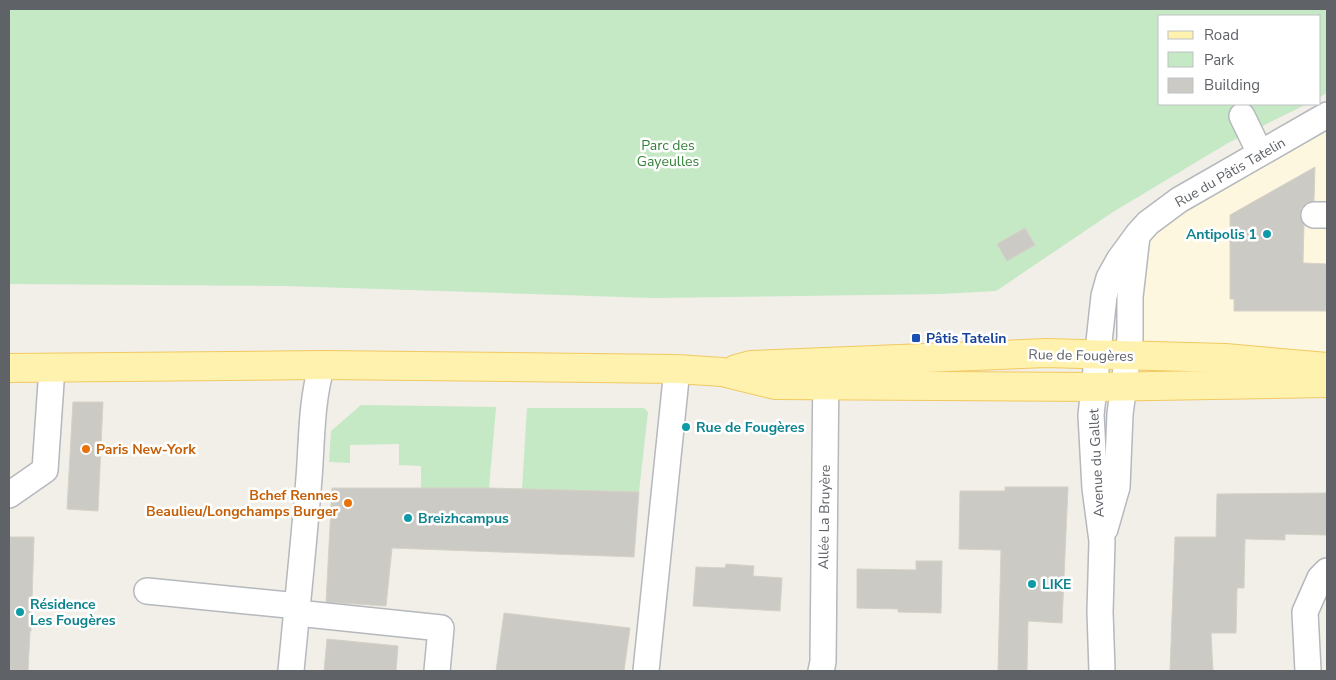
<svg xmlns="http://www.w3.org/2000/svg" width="1336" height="680" viewBox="0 0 1336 680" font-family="'Nunito Sans',sans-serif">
  <rect width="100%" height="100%" fill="#f1efe8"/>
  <!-- commercial -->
  <polygon fill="#fef7e0" points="1327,115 1327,367 1181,357 1130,338 1138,234"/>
  <!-- green -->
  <g fill="#c5e8c5">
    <polygon points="9,9 1327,9 1327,93 1320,97 1320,16 1160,16 1160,104 1307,104 1228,143 1113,212 996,291 941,294 653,298 286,286 9,284"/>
    <polygon points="361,405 496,407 489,488 421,488 421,466 399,465 399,444 350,445 350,463 329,462 331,431"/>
    <polygon points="527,408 644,408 648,412 639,492 522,489"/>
  </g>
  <!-- building -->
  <g fill="#cccac5" stroke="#d6d1c6">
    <polygon points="1315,167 1314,201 1306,203 1301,208 1300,215 1304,225 1303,263 1327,264 1327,311 1234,311 1234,299 1230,299 1230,215"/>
    <polygon points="1025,228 1035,245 1007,261 997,244"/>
    <polygon points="73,402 103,402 98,511 67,509"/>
    <polygon points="1005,487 1068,487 1062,623 1028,621 1027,671 998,671 1001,550 959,549 960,491 1005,491"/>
    <polygon points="332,488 489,488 639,492 634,557 392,548 386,606 326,602"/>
    <polygon points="1327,493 1327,535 1285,534 1285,540 1245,539 1244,588 1237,588 1236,633 1211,633 1213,671 1170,671 1175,537 1216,537 1217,494"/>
    <polygon points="9,537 34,537 31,631 30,631 28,671 9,671"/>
    <polygon points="916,561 942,561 941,613 898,612 898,609 857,608 857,569 916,570"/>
    <polygon points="726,564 754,566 753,576 782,578 780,611 693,606 696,567 725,568"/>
    <polygon points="504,613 630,628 624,671 496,671"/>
    <polygon points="327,639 398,646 396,671 324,671"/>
  </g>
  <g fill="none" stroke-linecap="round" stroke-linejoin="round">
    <defs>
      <g id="minor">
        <polyline points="1242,116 1260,153"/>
        <polyline points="1314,215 1327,215"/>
        <polyline points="9,495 45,470 52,368"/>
        <polyline points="1105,529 1117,487 1120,414 1130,338 1130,297 1137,236"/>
        <polyline points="147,591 298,606"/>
        <polyline points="297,613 441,628 437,671"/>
        <path d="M291,671C297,607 304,542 309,478C312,440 311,401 322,365"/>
        <polyline points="646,671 677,369"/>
        <polyline points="821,671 823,662 826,365"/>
        <polyline points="1102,671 1100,612 1102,541 1095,488 1091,415 1104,296 1109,278 1119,260 1138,234 1148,223 1179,200 1327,115"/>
        <polyline points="1308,671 1305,612 1320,578 1327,571"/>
      </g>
      <g id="major">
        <polyline points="9,368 322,365 677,369 722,372 775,385 1094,387 1327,383"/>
        <polyline points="736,369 751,365 1046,353 1225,358 1327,367"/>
      </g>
    </defs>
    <!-- minor casing -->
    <use href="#minor" stroke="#b5b8bc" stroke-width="28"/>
    <!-- major casing -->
    <use href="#major" stroke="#f2c960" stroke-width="30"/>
    <!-- minor -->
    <use href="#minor" stroke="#fff" stroke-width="25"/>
    <!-- major -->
    <use href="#major" stroke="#fff2af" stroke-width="28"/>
  </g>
  <!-- markers -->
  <g fill="#0f9aa8" stroke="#fff" stroke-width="2">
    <circle cx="1267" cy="234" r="5"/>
    <circle cx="686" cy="427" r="5"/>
    <circle cx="408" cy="518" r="5"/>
    <circle cx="1032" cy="584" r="5"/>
    <circle cx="20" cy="612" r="5"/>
  </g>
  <rect fill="#1a4fb4" stroke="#fff" stroke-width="2" x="911" y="333" width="10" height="10" rx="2.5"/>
  <g fill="#e8710a" stroke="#fff" stroke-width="2">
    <circle cx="86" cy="449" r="5"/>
    <circle cx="348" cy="503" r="5"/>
  </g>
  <g text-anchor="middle" stroke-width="5" stroke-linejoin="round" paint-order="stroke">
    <!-- park labels -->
    <g font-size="14" fill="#348238" stroke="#fff">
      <text x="668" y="150">Parc des<tspan x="668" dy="16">Gayeulles</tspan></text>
    </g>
    <!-- street labels -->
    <g font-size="14" fill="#5f6368" stroke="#fff">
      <text transform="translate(1230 172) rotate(-30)" y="5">Rue du Pâtis Tatelin</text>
      <text transform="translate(1081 355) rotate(1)" y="5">Rue de Fougères</text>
      <text transform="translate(1096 463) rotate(-93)" y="5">Avenue du Gallet</text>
      <text transform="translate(824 517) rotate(-89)" y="5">Allée La Bruyère</text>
    </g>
    <!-- culture labels -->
    <g font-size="14" font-weight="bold" fill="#0d838f" stroke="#fff" text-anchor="start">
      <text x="1257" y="239" text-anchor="end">Antipolis 1</text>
      <text x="696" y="432">Rue de Fougères</text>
      <text x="418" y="523">Breizhcampus</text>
      <text x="1042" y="589">LIKE</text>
      <text x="30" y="609">Résidence<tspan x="30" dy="16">Les Fougères</tspan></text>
    </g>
    <!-- transit labels -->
    <g font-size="14" font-weight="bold" fill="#164399" stroke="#fff" text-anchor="start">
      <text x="926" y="343">Pâtis Tatelin</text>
    </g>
    <!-- food labels -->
    <g font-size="14" font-weight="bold" fill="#c56008" stroke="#fff" text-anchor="start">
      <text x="96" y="454">Paris New-York</text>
      <text x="338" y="500" text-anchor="end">Bchef Rennes<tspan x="338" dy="16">Beaulieu/Longchamps Burger</tspan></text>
    </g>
  </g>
  <!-- border -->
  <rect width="1336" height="680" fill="none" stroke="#5f6368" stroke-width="20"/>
  <!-- legend -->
  <rect x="1158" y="15" width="162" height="90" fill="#ffffff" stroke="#bfc1c3"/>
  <rect x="1168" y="31" width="25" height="8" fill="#fff2af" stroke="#bfc1c3"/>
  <text x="1204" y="40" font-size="15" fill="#5f6368">Road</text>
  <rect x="1168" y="52" width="25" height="15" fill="#c5e8c5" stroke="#bfc1c3"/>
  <text x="1204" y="65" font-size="15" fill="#5f6368">Park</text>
  <rect x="1168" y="78" width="25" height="15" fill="#cccac5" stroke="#bfc1c3"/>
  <text x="1204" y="90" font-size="15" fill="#5f6368">Building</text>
</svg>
